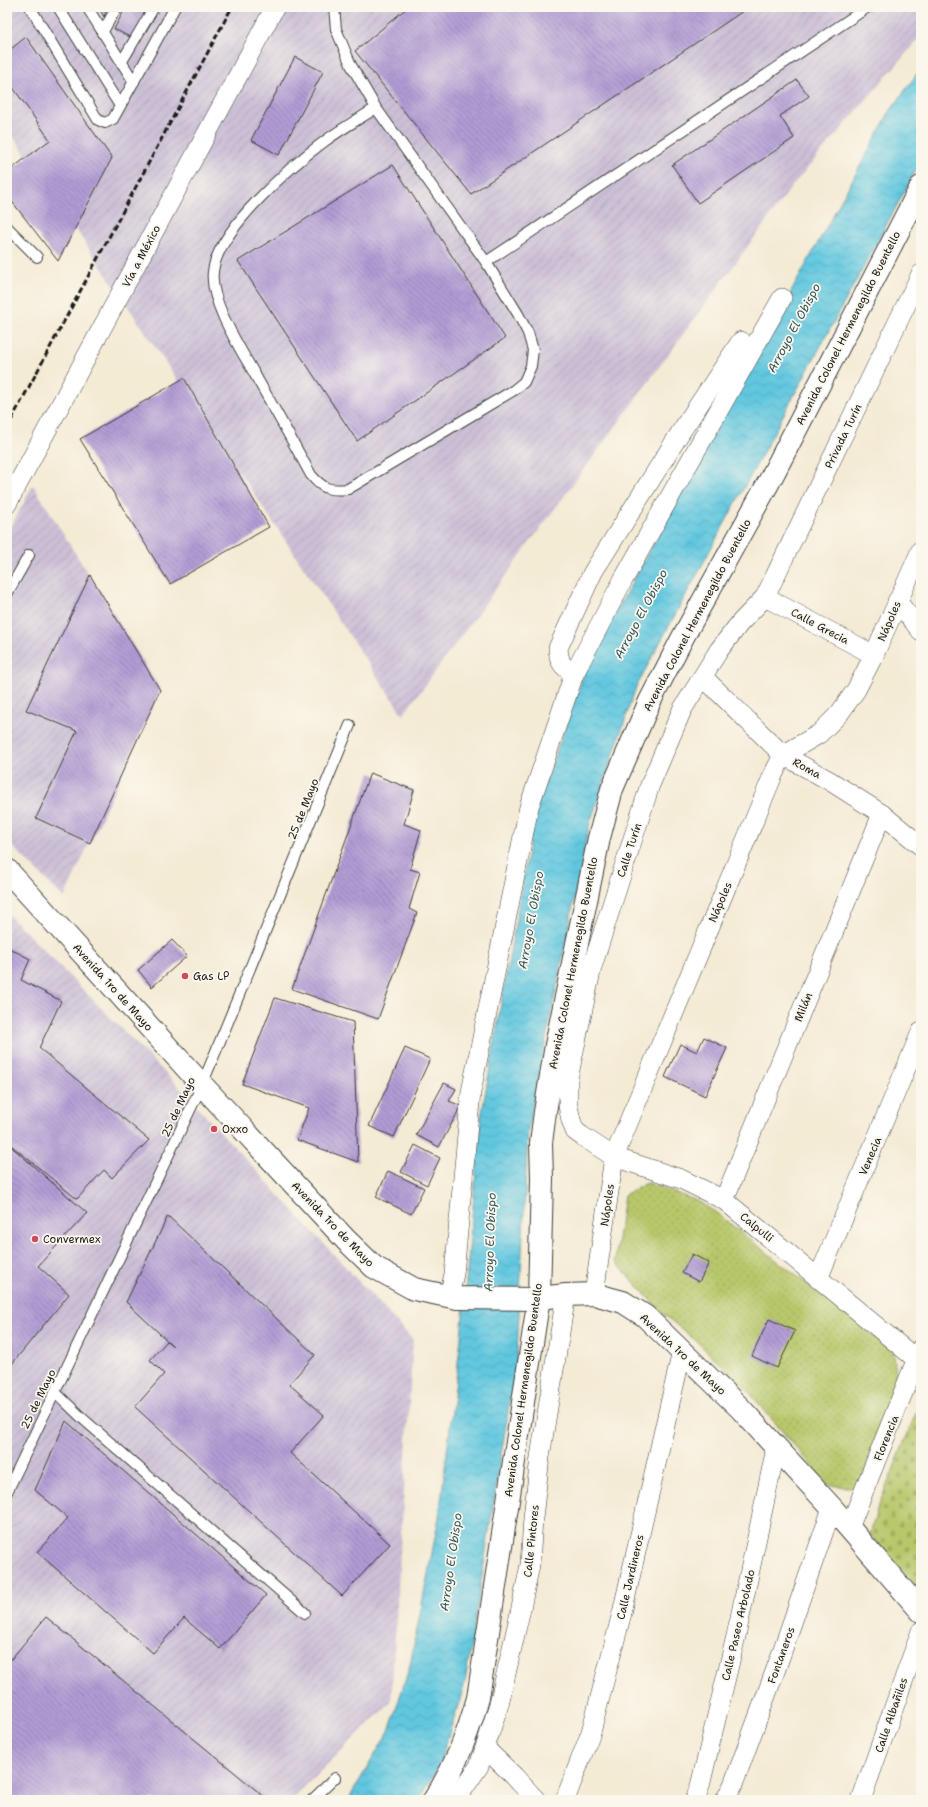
<svg xmlns="http://www.w3.org/2000/svg" width="928" height="1807" viewBox="0 0 928 1807" font-family="'Shantell Sans',sans-serif">
  <defs>
    <pattern id="industrial-furrows" width="10" height="10" patternUnits="userSpaceOnUse"><rect width="10" height="10" fill="#cbbfd5"/><path d="M-1 1l2-2M0 10L10 0M9 11l2-2" fill="none" stroke="#aea4b6"/></pattern>
    <pattern id="grass-dots" width="8" height="8" patternUnits="userSpaceOnUse"><rect width="8" height="8" fill="#b8c76a"/><path d="M2 2h.1M6 6h.1" fill="none" stroke="#9eaa5b" stroke-width="1.8" stroke-linecap="round"/></pattern>
    <pattern id="cemetery-stones" width="16" height="16" patternUnits="userSpaceOnUse"><rect width="16" height="16" fill="#b8c76a"/><path d="M2 7V4a2 2 0 0 1 4 0v3zM10 15v-3a2 2 0 0 1 4 0v3z" fill="#9eaa5b"/></pattern>
    <pattern id="water-waves" width="16" height="10" patternUnits="userSpaceOnUse"><rect width="16" height="10" fill="#61c7df"/><path d="M0 5q4-4 8 0t8 0" fill="none" stroke="#54aabf"/></pattern>
    <pattern id="building-back-hatch" width="6" height="6" patternUnits="userSpaceOnUse"><rect width="6" height="6" fill="#b19cd4"/><path d="M-1 5l2 2M0 0l6 6M5-1l2 2" fill="none" stroke="#8f7eab"/></pattern>
  </defs>
  <rect width="100%" height="100%" fill="#fbf7ec"/>
  <filter id="ink" filterUnits="userSpaceOnUse"><feTurbulence type="fractalNoise" baseFrequency=".025" numOctaves="2"/><feDisplacementMap in="SourceGraphic" scale="8" xChannelSelector="R" yChannelSelector="G"/><feConvolveMatrix kernelMatrix="1 2 1 2 8 2 1 2 1" color-interpolation-filters="sRGB"/></filter>
  <filter id="wash" filterUnits="userSpaceOnUse"><feTurbulence type="fractalNoise" baseFrequency=".012" numOctaves="4" result="noise"/><feDisplacementMap in="SourceGraphic" scale="16" xChannelSelector="R" yChannelSelector="G"/><feGaussianBlur stdDeviation="0.9" result="paint"/><feColorMatrix in="noise" values="0 0 0 0 0 0 0 0 0 0 0 0 0 0 0 0 0 1.4 0 .05"/><feComposite in="paint" operator="in"/></filter>
  <g filter="url(#wash)">
    <rect width="100%" height="100%" fill="#f4ebd5"/>
    <!-- industrial -->
    <g fill="url(#industrial-furrows)">
      <polygon points="7,7 921,7 921,36 793,185 403,715 7,127"/>
      <polygon points="33,485 160,690 64,898 7,841 7,534"/>
      <polygon points="7,913 179,1087 413,1340 391,1702 291,1800 7,1800"/>
    </g>
    <!-- grass -->
    <polygon fill="url(#grass-dots)" stroke="#6a7243" points="647,1183 698,1201 715,1212 894,1352 896,1377 900,1383 858,1488 828,1485 747,1390 695,1340 662,1313 615,1261 624,1195"/>
    <!-- cemetery -->
    <polygon fill="url(#cemetery-stones)" stroke="#6a7243" points="921,1401 921,1591 870,1535 878,1507"/>
    <!-- water -->
    <polygon fill="url(#water-waves)" stroke="#3e727e" points="921,68 921,161 636,687 589,826 528,1129 517,1355 465,1683 439,1766 418,1800 348,1800 389,1731 410,1665 439,1517 461,1338 481,1118 535,811 588,663 889,113"/>
    <g id="blocks">
      <!-- building -->
      <g fill="url(#building-back-hatch)">
        <polygon points="99,7 107,7 104,17"/>
        <polygon points="126,7 148,7 132,38 114,29"/>
        <polygon points="408,7 749,7 471,194 355,51"/>
        <polygon points="26,37 112,158 58,261 7,195 7,172 50,140 7,79 7,52"/>
        <polygon points="295,57 323,72 279,155 251,140"/>
        <polygon points="797,80 809,96 780,116 794,138 698,203 672,165"/>
        <polygon points="393,165 505,338 357,441 238,261"/>
        <polygon points="184,378 269,527 170,584 80,439"/>
        <polygon points="90,575 160,690 90,843 36,818 77,731 26,710"/>
        <polygon points="370,773 414,790 404,824 421,830 410,869 420,872 409,909 417,913 378,1019 292,989"/>
        <polygon points="172,940 187,956 152,987 138,970"/>
        <polygon points="7,947 30,959 21,980 61,1001 39,1048 149,1140 112,1178 104,1170 77,1199 7,1142"/>
        <polygon points="275,998 353,1022 358,1162 297,1140 309,1108 242,1084"/>
        <polygon points="704,1037 727,1048 705,1096 665,1077 680,1044 697,1052"/>
        <polygon points="405,1048 430,1059 394,1137 369,1126"/>
        <polygon points="444,1083 456,1089 449,1101 461,1106 439,1147 416,1135"/>
        <polygon points="7,1143 87,1213 38,1266 69,1294 7,1370"/>
        <polygon points="415,1145 440,1158 427,1185 401,1172"/>
        <polygon points="388,1171 424,1188 411,1214 376,1197"/>
        <polygon points="168,1216 315,1355 289,1384 324,1415 290,1453 390,1544 342,1596 135,1407 164,1374 150,1360 167,1341 173,1346 126,1302"/>
        <polygon points="692,1254 709,1263 699,1282 682,1273"/>
        <polygon points="769,1319 795,1331 777,1368 752,1356"/>
        <polygon points="66,1421 266,1595 220,1649 184,1618 153,1653 37,1552 68,1518 35,1490"/>
        <polygon points="46,1617 268,1800 7,1800 7,1664"/>
      </g>
    </g>
  </g>
  <g filter="url(#ink)">
    <use href="#blocks" fill-opacity="0" stroke="#3c3b38" stroke-width="1"/>
    <g fill="none" stroke-linecap="round" stroke-linejoin="round">
      <defs>
        <g id="service">
          <polyline points="30,7 98,120 105,123 113,119 175,7"/>
          <polyline points="58,7 120,106"/>
          <polyline points="87,7 134,82"/>
          <path d="M334,7L336,29L351,65L376,108L486,262L518,314L528,333L533,350L531,366L524,382L514,390L348,489C329,491 323,489 311,475C294,444 277,413 259,382C244,354 209,303 213,272C217,230 292,165 325,141C341,129 359,119 376,108"/>
          <polyline points="102,33 117,7"/>
          <polyline points="121,63 154,7"/>
          <polyline points="7,227 37,257"/>
          <polyline points="486,262 868,7"/>
          <polyline points="7,594 29,555"/>
          <polyline points="55,1392 82,1418 305,1613"/>
          <polyline points="7,1492 202,1085 350,725"/>
          <polyline points="312,1800 335,1778"/>
        </g>
        <g id="minor">
          <polyline points="7,504 275,7"/>
          <polyline points="765,597 874,655"/>
          <polyline points="897,601 921,631"/>
          <path d="M574,674C562,666 559,663 558,648L593,572L682,430L741,341"/>
          <polyline points="703,677 783,755 830,781 882,814 921,846"/>
          <polyline points="724,1200 882,814"/>
          <polyline points="818,1279 921,1032"/>
          <polyline points="594,1294 614,1157 773,775 783,755 819,734 839,714 856,690 874,655 921,550"/>
          <polyline points="449,1296 454,1274 471,1092 529,807 574,674 623,580 782,298"/>
          <polyline points="916,1359 724,1200 681,1179 614,1157 582,1136 575,1131 571,1120 568,1106 568,1079 592,967 650,785 682,710 719,650 740,623 765,597 921,274"/>
          <polyline points="849,1528 921,1348"/>
          <polyline points="485,1748 514,1776 536,1800"/>
          <polyline points="456,1800 479,1766 485,1748 499,1704 520,1613 530,1565 533,1518 540,1457 566,1295"/>
          <polyline points="565,1800 591,1732 622,1613 682,1351"/>
          <polyline points="695,1800 700,1786 736,1636 776,1448"/>
          <polyline points="725,1800 733,1785 777,1666 832,1508"/>
          <polyline points="861,1800 921,1631"/>
        </g>
        <g id="tertiary">
          <polyline points="7,870 202,1085 346,1240 374,1267 414,1289 457,1298 531,1299 566,1295 594,1294 623,1302 645,1316 740,1408 832,1508 921,1611"/>
          <path d="M434,1800C456,1766 467,1736 478,1698L539,1297L542,1179L541,1143L545,1112L556,1045L599,838L612,789L650,701L683,637L770,480L921,187"/>
        </g>
      </defs>
      <!-- service casing -->
      <use href="#service" stroke="#3c3b38" stroke-width="12"/>
      <!-- minor casing -->
      <use href="#minor" stroke="#3c3b38" stroke-width="20"/>
      <!-- tertiary casing -->
      <use href="#tertiary" stroke="#3c3b38" stroke-width="24"/>
      <!-- service -->
      <use href="#service" stroke="#fff" stroke-width="10"/>
      <!-- minor -->
      <use href="#minor" stroke="#fff" stroke-width="19"/>
      <!-- tertiary -->
      <use href="#tertiary" stroke="#fff" stroke-width="22"/>
      <!-- rail -->
      <polyline stroke="#1c1c1c" stroke-width="3" stroke-dasharray="6 3" stroke-linecap="butt" points="7,428 232,7"/>
    </g>
  </g>
  <!-- markers -->
  <g fill="#d1495b" stroke="#fbf7ec" stroke-width="1.5">
    <circle cx="185" cy="976" r="4"/>
    <circle cx="214" cy="1129" r="4"/>
    <circle cx="35" cy="1239" r="4"/>
  </g>
  <g text-anchor="middle" stroke-width="3.5" stroke-linejoin="round" paint-order="stroke">
    <!-- street labels -->
    <g font-size="11" fill="#1c1c1c" stroke="#fbf7ec">
      <text transform="translate(141 256) rotate(-62)" y="4">Vía a México</text>
      <text transform="translate(848 328) rotate(-63)" y="4">Avenida Colonel Hermenegildo Buentello</text>
      <text transform="translate(843 436) rotate(-64)" y="4">Privada Turín</text>
      <text transform="translate(697 615) rotate(-62)" y="4">Avenida Colonel Hermenegildo Buentello</text>
      <text transform="translate(889 621) rotate(-67)" y="4">Nápoles</text>
      <text transform="translate(820 626) rotate(28)" y="4">Calle Grecia</text>
      <text transform="translate(807 768) rotate(29)" y="4">Roma</text>
      <text transform="translate(303 809) rotate(-68)" y="4">25 de Mayo</text>
      <text transform="translate(629 850) rotate(-72)" y="4">Calle Turín</text>
      <text transform="translate(720 902) rotate(-67)" y="4">Nápoles</text>
      <text transform="translate(573 963) rotate(-79)" y="4">Avenida Colonel Hermenegildo Buentello</text>
      <text transform="translate(113 987) rotate(48)" y="4">Avenida 1ro de Mayo</text>
      <text transform="translate(803 1007) rotate(-68)" y="4">Milán</text>
      <text transform="translate(178 1107) rotate(-65)" y="4">25 de Mayo</text>
      <text transform="translate(870 1156) rotate(-67)" y="4">Venecia</text>
      <text transform="translate(607 1205) rotate(-82)" y="4">Nápoles</text>
      <text transform="translate(333 1224) rotate(46)" y="4">Avenida 1ro de Mayo</text>
      <text transform="translate(757 1227) rotate(39)" y="4">Calpulli</text>
      <text transform="translate(683 1354) rotate(43)" y="4">Avenida 1ro de Mayo</text>
      <text transform="translate(523 1390) rotate(-82)" y="4">Avenida Colonel Hermenegildo Buentello</text>
      <text transform="translate(38 1399) rotate(-64)" y="4">25 de Mayo</text>
      <text transform="translate(886 1438) rotate(-68)" y="4">Florencia</text>
      <text transform="translate(531 1541) rotate(-84)" y="4">Calle Pintores</text>
      <text transform="translate(630 1577) rotate(-77)" y="4">Calle Jardineros</text>
      <text transform="translate(738 1625) rotate(-77)" y="4">Calle Paseo Arbolado</text>
      <text transform="translate(781 1655) rotate(-70)" y="4">Fontaneros</text>
      <text transform="translate(891 1715) rotate(-71)" y="4">Calle Albañiles</text>
    </g>
    <!-- poi labels -->
    <g font-size="11" fill="#1c1c1c" stroke="#fbf7ec" text-anchor="start">
      <text x="193" y="980">Gas LP</text>
      <text x="222" y="1133">Oxxo</text>
      <text x="43" y="1243">Convermex</text>
    </g>
    <!-- water labels -->
    <g font-size="12" font-style="italic" fill="#345860" stroke="#fbf7ec">
      <text transform="translate(794 328) rotate(-62)" y="4">Arroyo El Obispo</text>
      <text transform="translate(641 614) rotate(-62)" y="4">Arroyo El Obispo</text>
      <text transform="translate(531 920) rotate(-80)" y="4">Arroyo El Obispo</text>
      <text transform="translate(490 1242) rotate(-88)" y="4">Arroyo El Obispo</text>
      <text transform="translate(451 1562) rotate(-82)" y="4">Arroyo El Obispo</text>
    </g>
  </g>
  <!-- margin -->
  <rect width="928" height="1807" fill="none" stroke="#fbf7ec" stroke-width="24"/>
</svg>
